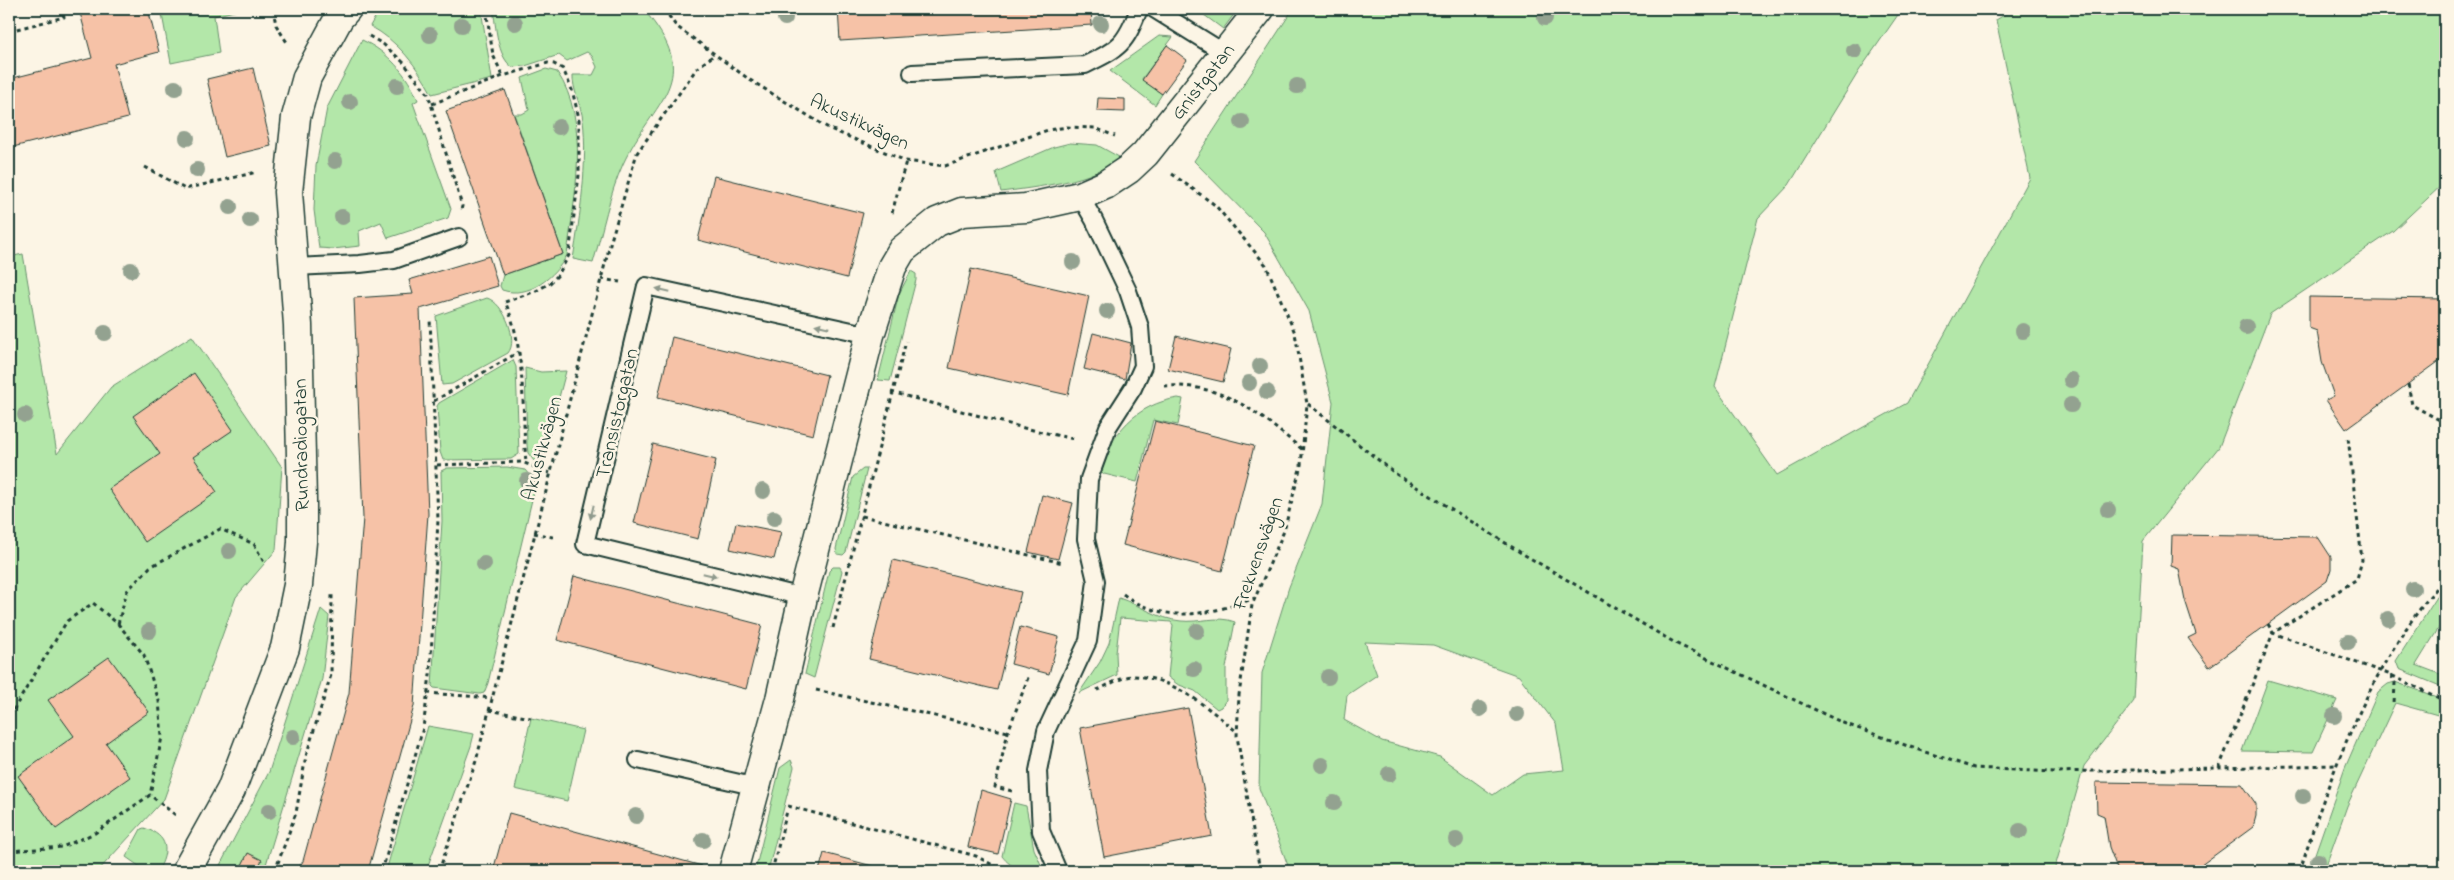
<svg xmlns="http://www.w3.org/2000/svg" width="2454" height="880" viewBox="0 0 2454 880" font-family="'Indie Flower',sans-serif">
  <rect width="100%" height="100%" fill="#fcf5e5"/>
  <filter id="ink" filterUnits="userSpaceOnUse"><feTurbulence type="fractalNoise" baseFrequency=".02" numOctaves="2"/><feDisplacementMap in="SourceGraphic" scale="10" xChannelSelector="R" yChannelSelector="G"/><feConvolveMatrix kernelMatrix="1 2 1 2 8 2 1 2 1" color-interpolation-filters="sRGB"/></filter>
  <g filter="url(#ink)">
    <!-- green -->
    <g fill="#b3e7a9" stroke="#69926e" fill-rule="evenodd">
      <polygon points="161,9 242,9 214,16 219,53 171,63"/>
      <path d="M380,9H481L492,79L432,94C417,66 398,41 370,26Z"/>
      <path d="M493,9H643C706,81 653,99 623,164C609,195 603,230 593,263L573,259C580,216 588,163 583,120C581,105 572,88 573,75H593L597,67L592,56L587,52L567,61L559,55L525,66L512,67C497,56 496,26 493,9Z"/>
      <polygon points="1196,9 1238,9 1223,29"/>
      <path d="M1293,9H1902L1859,71L1789,185L1758,218L1715,387L1777,475L1907,403L2030,178L1996,20L2014,9H2445V182L2393,231L2270,314L2219,447L2143,541L2134,701L2084,766L2054,871H1290L1259,788L1262,673L1289,587L1322,504L1333,402L1309,311L1264,232L1194,161ZM1365,642L1433,645L1519,676L1556,724L1564,770L1523,774L1493,795L1440,757L1382,741L1344,720L1347,695L1377,675Z"/>
      <polygon points="1159,36 1173,37 1142,79 1162,94 1155,105 1110,71"/>
      <path d="M362,40C388,52 407,74 418,100L413,103L451,209L448,218L388,238L381,222L359,231L360,246L333,249L319,248L314,210L316,166L327,108Z"/>
      <path d="M546,69L557,72C591,121 574,199 567,255C555,277 529,299 502,290L500,286L503,275L563,254L514,114H522L529,110L522,78Z"/>
      <path d="M1070,143L1097,145L1119,157C1100,181 1030,188 1001,192L996,172L1054,147Z"/>
      <polygon points="23,254 57,454 111,387 192,336 282,467 276,550 236,597 164,799 98,871 9,871 9,257"/>
      <polygon points="911,271 916,274 916,280 890,381 878,380 899,294"/>
      <path d="M487,298C504,303 519,340 508,353L452,384L442,385L436,316Z"/>
      <polygon points="513,360 516,367 519,454 511,459 443,460 440,452 437,406 439,403"/>
      <polygon points="525,368 541,372 566,371 543,458 534,461 528,453 527,445"/>
      <path d="M1178,398L1183,399L1178,425L1153,420L1137,482L1100,473C1110,433 1137,404 1178,398Z"/>
      <polygon points="507,467 525,470 536,483 488,683 484,693 480,694 434,688 432,686 442,521 441,471 447,468"/>
      <polygon points="863,469 867,469 846,552 843,555 837,554 836,549 853,477"/>
      <polygon points="833,567 840,567 842,571 814,678 805,674 829,571"/>
      <polygon points="2445,588 2445,618 2416,665 2445,676 2445,688 2399,669 2396,661 2437,597"/>
      <path d="M1119,598C1140,605 1158,619 1181,621C1200,623 1217,615 1235,622L1226,668V700L1221,707L1217,709L1195,691L1177,684L1168,677L1173,625L1171,622L1120,618L1116,653L1117,675L1079,693L1100,662L1109,643Z"/>
      <polygon points="321,609 329,616 322,679 264,871 217,871 269,772"/>
      <polygon points="2268,680 2337,700 2313,752 2242,751"/>
      <polygon points="2395,682 2445,700 2445,717 2395,703 2347,806 2324,871 2309,871 2345,768 2378,692 2388,684"/>
      <polygon points="531,718 583,730 567,801 515,789"/>
      <polygon points="428,726 474,734 471,746 426,871 386,871"/>
      <polygon points="791,760 794,767 768,871 755,871 780,768"/>
      <path d="M1014,803L1026,806L1034,849L1043,869C1028,877 1011,868 1002,856Z"/>
      <path d="M144,828C169,836 169,851 158,871H146L126,857L141,829Z"/>
    </g>
    <!-- building -->
    <g fill="#f6c2a7" stroke="#1f3d34">
      <polygon points="79,9 148,9 159,52 114,64 128,118 9,148 9,79 92,58"/>
      <polygon points="838,9 1091,9 1092,25 840,41"/>
      <polygon points="1167,45 1187,60 1162,94 1142,80"/>
      <polygon points="253,68 271,146 225,157 207,79"/>
      <polygon points="505,90 563,254 503,275 446,111"/>
      <polygon points="1098,98 1125,99 1125,112 1097,111"/>
      <polygon points="714,176 863,213 847,278 698,240"/>
      <polygon points="489,256 498,286 420,309 428,514 414,706 368,871 297,871 303,861 349,693 363,518 354,298 413,294 409,280"/>
      <polygon points="971,269 1089,296 1068,395 949,368"/>
      <polygon points="2309,297 2445,299 2445,357 2346,429 2326,400 2334,396 2322,362 2317,331 2309,328"/>
      <polygon points="1093,333 1131,343 1125,379 1084,369"/>
      <polygon points="1176,336 1231,349 1223,382 1168,369"/>
      <polygon points="672,337 827,375 813,435 658,397"/>
      <polygon points="194,373 233,430 193,457 217,492 145,542 109,489 160,454 133,416"/>
      <polygon points="1155,421 1254,446 1222,571 1123,545"/>
      <polygon points="653,444 716,460 698,539 634,523"/>
      <polygon points="1042,495 1073,503 1058,559 1028,552"/>
      <polygon points="736,523 781,532 774,559 730,549"/>
      <polygon points="2172,535 2318,537 2331,557 2331,569 2327,581 2209,667 2188,638 2196,634 2185,600 2179,569 2171,566"/>
      <polygon points="893,560 1021,592 997,690 869,659"/>
      <polygon points="574,576 762,625 746,689 557,640"/>
      <polygon points="1020,627 1059,637 1049,674 1011,664"/>
      <polygon points="109,657 149,712 106,743 130,777 56,829 18,776 74,736 48,700"/>
      <polygon points="1188,708 1212,836 1104,857 1080,728"/>
      <polygon points="2096,782 2242,784 2256,804 2256,816 2253,827 2193,871 2118,871 2109,847 2104,816 2097,813"/>
      <polygon points="981,790 1011,799 998,854 968,847"/>
      <polygon points="509,813 702,866 700,871 493,871"/>
      <polygon points="248,853 262,860 256,871 239,871"/>
      <polygon points="824,853 891,871 819,871"/>
    </g>
    <g fill="none" stroke-linecap="round" stroke-linejoin="round">
      <defs>
        <g id="service">
          <polyline points="1154,9 1223,52"/>
          <path d="M912,73L1085,65C1120,48 1125,45 1139,9"/>
          <polyline points="294,267 360,264 394,260 459,237"/>
          <polyline points="803,597 585,544 646,286 870,335"/>
          <polyline points="638,760 757,787"/>
          <polyline points="1058,871 1041,831 1038,771 1046,731 1088,641 1096,581 1086,539 1089,479 1108,427 1133,388 1143,366 1140,327 1128,291 1094,220 1080,196"/>
        </g>
        <g id="minor">
          <polyline points="186,871 231,790 285,648 298,585 302,542 302,500 298,325 288,192 296,117 307,77 339,18 347,9"/>
          <polyline points="733,871 780,699 803,597 870,335 892,267 902,250 937,222 962,212 1026,208 1080,196 1105,185 1129,169 1145,154 1260,9"/>
        </g>
      </defs>
      <!-- service casing -->
      <use href="#service" stroke="#1f3d34" stroke-width="20"/>
      <!-- minor casing -->
      <use href="#minor" stroke="#1f3d34" stroke-width="31"/>
      <!-- path -->
      <g stroke="#1f3d34" stroke-width="3" stroke-dasharray="4 4" stroke-linecap="butt">
        <polyline points="273,9 276,25 288,44"/>
        <polyline points="486,9 493,55 503,76"/>
        <polyline points="664,9 676,26 750,80 830,129 906,161 945,166 1048,130 1067,127 1095,128 1115,136"/>
        <polyline points="9,31 64,17 62,9"/>
        <polyline points="369,36 383,44 403,62 428,94 462,206 461,211"/>
        <path d="M432,104L503,76L548,63L554,64L563,69L572,90L579,118V175L569,255L558,275L550,283L536,291L505,302C526,345 522,415 526,463"/>
        <polyline points="145,167 185,189 257,172"/>
        <polyline points="1172,174 1215,205 1266,265 1295,333 1307,404 1301,465 1284,531 1252,605 1239,695 1237,736 1260,871"/>
        <polyline points="892,213 906,161"/>
        <polyline points="601,279 620,282"/>
        <polyline points="2408,384 2412,405 2445,423"/>
        <path d="M1164,386C1226,383 1257,413 1303,450"/>
        <polyline points="891,392 1024,428 1074,439"/>
        <polyline points="434,401 519,352"/>
        <polyline points="1308,404 1396,474 1523,554 1677,644 1843,723 1919,750 1974,768 2054,772 2337,765"/>
        <polyline points="437,465 522,462 550,473"/>
        <polyline points="862,516 1063,563"/>
        <polyline points="534,533 557,538"/>
        <path d="M1123,594C1166,626 1210,614 1255,598"/>
        <polyline points="118,624 127,591 150,567 220,529 254,544 265,564"/>
        <polyline points="2268,624 2273,633 2357,579 2362,560 2348,437"/>
        <polyline points="833,628 906,341"/>
        <polyline points="2391,675 2395,683 2394,704"/>
        <polyline points="816,690 1008,732"/>
        <path d="M1097,690C1107,686 1123,676 1133,676C1172,677 1209,708 1237,732"/>
        <polyline points="427,693 492,698"/>
        <polyline points="489,710 531,718"/>
        <polyline points="9,717 67,621 93,603 118,624 144,655 159,701 162,737 150,795"/>
        <polyline points="2219,768 2273,633 2391,675 2445,701"/>
        <polyline points="1012,791 995,787 1008,732 1029,675"/>
        <polyline points="788,806 976,856 1004,871"/>
        <polyline points="9,851 62,847 95,833 150,795 178,817"/>
        <polyline points="275,871 296,813 306,756 331,675 332,595"/>
        <polyline points="382,871 423,728 430,675 438,520 430,318"/>
        <polyline points="439,871 476,761 612,237 637,153 697,68 714,55"/>
        <polyline points="772,871 787,811"/>
        <path d="M2300,871C2329,774 2376,653 2445,579"/>
      </g>
      <!-- service -->
      <use href="#service" stroke="#fcf5e5" stroke-width="16"/>
      <!-- minor -->
      <use href="#minor" stroke="#fcf5e5" stroke-width="28"/>
    </g>
    <!-- trees -->
    <g fill="#93a290">
      <circle cx="785" cy="18" r="8"/>
      <circle cx="1545" cy="18" r="8"/>
      <circle cx="515" cy="23" r="8"/>
      <circle cx="1101" cy="24" r="8"/>
      <circle cx="462" cy="25" r="8"/>
      <circle cx="430" cy="35" r="8"/>
      <circle cx="1854" cy="51" r="8"/>
      <circle cx="397" cy="86" r="8"/>
      <circle cx="1297" cy="86" r="8"/>
      <circle cx="175" cy="88" r="8"/>
      <circle cx="350" cy="102" r="8"/>
      <circle cx="1242" cy="122" r="8"/>
      <circle cx="559" cy="127" r="8"/>
      <circle cx="187" cy="138" r="8"/>
      <circle cx="335" cy="161" r="8"/>
      <circle cx="197" cy="170" r="8"/>
      <circle cx="230" cy="207" r="8"/>
      <circle cx="342" cy="217" r="8"/>
      <circle cx="250" cy="220" r="8"/>
      <circle cx="1073" cy="262" r="8"/>
      <circle cx="131" cy="270" r="8"/>
      <circle cx="1107" cy="311" r="8"/>
      <circle cx="2246" cy="327" r="8"/>
      <circle cx="2023" cy="331" r="8"/>
      <circle cx="105" cy="333" r="8"/>
      <circle cx="1260" cy="366" r="8"/>
      <circle cx="2071" cy="380" r="8"/>
      <circle cx="1249" cy="383" r="8"/>
      <circle cx="1267" cy="392" r="8"/>
      <circle cx="2071" cy="405" r="8"/>
      <circle cx="25" cy="415" r="8"/>
      <circle cx="527" cy="481" r="8"/>
      <circle cx="763" cy="491" r="8"/>
      <circle cx="2108" cy="510" r="8"/>
      <circle cx="774" cy="518" r="8"/>
      <circle cx="229" cy="551" r="8"/>
      <circle cx="484" cy="564" r="8"/>
      <circle cx="2413" cy="589" r="8"/>
      <circle cx="2388" cy="619" r="8"/>
      <circle cx="149" cy="631" r="8"/>
      <circle cx="1197" cy="631" r="8"/>
      <circle cx="2348" cy="642" r="8"/>
      <circle cx="1194" cy="669" r="8"/>
      <circle cx="1328" cy="677" r="8"/>
      <circle cx="1480" cy="709" r="8"/>
      <circle cx="1517" cy="714" r="8"/>
      <circle cx="2334" cy="716" r="8"/>
      <circle cx="293" cy="737" r="8"/>
      <circle cx="1322" cy="765" r="8"/>
      <circle cx="1389" cy="774" r="8"/>
      <circle cx="2303" cy="796" r="8"/>
      <circle cx="1334" cy="803" r="8"/>
      <circle cx="269" cy="811" r="8"/>
      <circle cx="636" cy="816" r="8"/>
      <circle cx="2020" cy="831" r="8"/>
      <circle cx="703" cy="840" r="8"/>
      <circle cx="1456" cy="840" r="8"/>
      <circle cx="2318" cy="861" r="8"/>
    </g>
    <!-- one-way arrows -->
    <defs><path id="oneway-solid" d="M-6-.8H1V-3.2L6.5 0L1 3.2V.8H-6Z" transform="scale(1.25)"/></defs>
    <g fill="#8e998c">
      <use href="#oneway-solid" transform="translate(663 290) rotate(-167)"/>
      <use href="#oneway-solid" transform="translate(822 326) rotate(-167)"/>
      <use href="#oneway-solid" transform="translate(592 512) rotate(103)"/>
      <use href="#oneway-solid" transform="translate(710 575) rotate(14)"/>
    </g>
  </g>
  <g text-anchor="middle" stroke-width="5" stroke-linejoin="round" paint-order="stroke">
    <!-- street labels -->
    <g font-size="20" fill="#1f3d34" stroke="#fcf5e5">
      <text transform="translate(1202 81) rotate(-52)" y="7">Gnistgatan</text>
      <text transform="translate(860 121) rotate(25)" y="7">Akustikvägen</text>
      <text transform="translate(616 413) rotate(-77)" y="7">Transistorgatan</text>
      <text transform="translate(300 445) rotate(-91)" y="7">Rundradiogatan</text>
      <text transform="translate(541 448) rotate(-75)" y="7">Akustikvägen</text>
      <text transform="translate(1257 553) rotate(-71)" y="7">Frekvensvägen</text>
    </g>
  </g>
  <!-- margin -->
  <rect width="2454" height="880" fill="none" stroke="#fcf5e5" stroke-width="30"/>
  <rect x="15" y="15" width="2424" height="850" fill="none" stroke="#1f3d34" stroke-width="2" filter="url(#ink)"/>
</svg>
